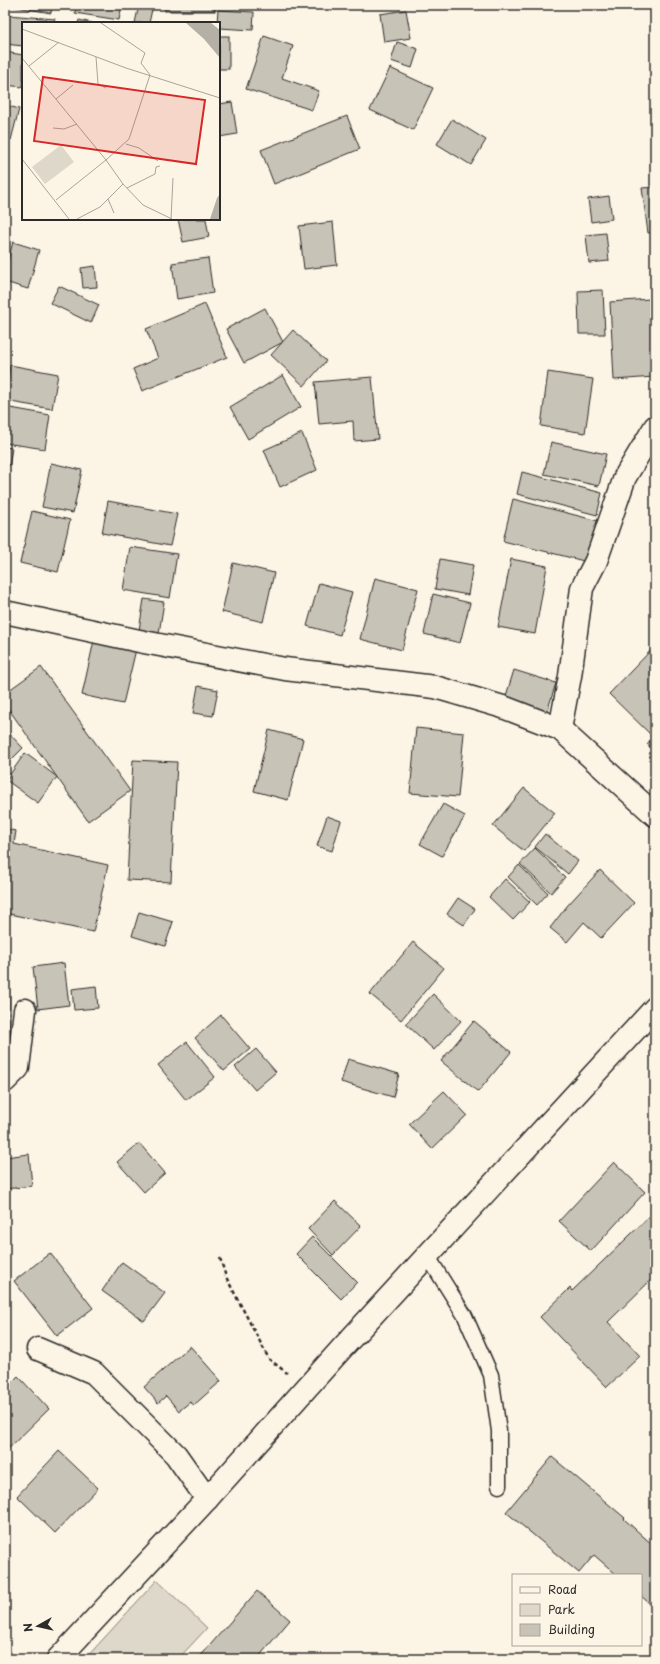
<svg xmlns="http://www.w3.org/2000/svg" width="660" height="1664" viewBox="0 0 660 1664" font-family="'Playpen Sans',sans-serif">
  <rect width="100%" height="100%" fill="#fcf5e5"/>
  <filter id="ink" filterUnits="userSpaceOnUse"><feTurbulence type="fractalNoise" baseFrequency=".025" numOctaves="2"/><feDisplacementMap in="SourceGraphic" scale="8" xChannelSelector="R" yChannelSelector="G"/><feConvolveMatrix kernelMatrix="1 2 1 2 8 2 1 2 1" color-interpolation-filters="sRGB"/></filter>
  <g filter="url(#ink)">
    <!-- green -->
    <polygon fill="#ded8ca" stroke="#84827a" points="157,1580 207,1628 178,1659 85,1659"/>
    <!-- building -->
    <g fill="#c8c3b7" stroke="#2b2b2b">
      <polygon points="5,5 52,5 51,13"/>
      <polygon points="76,5 122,5 119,20 75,13"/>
      <polygon points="139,5 153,5 149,23 135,23"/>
      <rect x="165" y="5" width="50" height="6"/>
      <polygon points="218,10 254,12 253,30 219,28 219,23 217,23"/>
      <polygon points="406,10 411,38 384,42 380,14"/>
      <polygon points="8,15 55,19 54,23 23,23 23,46 5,44"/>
      <polygon points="79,20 92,23 78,23"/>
      <rect x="219" y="36" width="10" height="33"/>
      <polygon points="264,36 293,46 282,78 319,91 312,110 246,89"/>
      <polygon points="397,42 418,49 412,68 391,61"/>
      <polygon points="5,52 23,55 23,87 5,85"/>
      <polygon points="390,68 433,88 413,130 370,110"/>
      <polygon points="232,102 237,134 219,137 219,104"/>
      <polygon points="5,105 19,109 11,140 5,138"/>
      <polygon points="347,116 360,149 274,184 261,150"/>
      <polygon points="452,119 486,140 471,165 437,144"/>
      <polygon points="655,187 655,232 648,233 642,188"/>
      <polygon points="609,196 612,219 591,222 588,199"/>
      <polygon points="178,219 206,219 209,237 183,242"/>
      <polygon points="333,222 337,265 304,269 299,226"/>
      <polygon points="606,233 609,261 589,263 586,235"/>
      <polygon points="13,242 39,250 28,289 5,282 5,271"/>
      <polygon points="208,258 213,293 177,299 172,263"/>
      <polygon points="95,266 97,287 83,288 81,268"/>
      <polygon points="59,286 99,305 91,323 50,303"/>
      <polygon points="603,290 605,334 579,334 578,291"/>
      <polygon points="650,299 654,377 614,380 610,302"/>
      <polygon points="205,304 227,357 142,391 133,369 158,358 146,329"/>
      <polygon points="265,308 283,342 244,363 226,329"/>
      <polygon points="293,330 326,361 304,386 271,355"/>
      <polygon points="10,365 58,374 52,409 5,401"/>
      <polygon points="548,372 593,379 585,433 541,426"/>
      <polygon points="283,375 301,407 248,439 230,407"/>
      <polygon points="372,377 378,439 354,441 353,421 319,424 315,382"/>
      <polygon points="5,407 50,415 45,449 5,443"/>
      <polygon points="302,433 317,470 280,487 264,450"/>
      <polygon points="551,442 606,454 599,486 544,474"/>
      <polygon points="5,447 12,448 9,466 5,465"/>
      <polygon points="51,463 82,470 73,513 42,507"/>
      <polygon points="522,472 602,493 597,515 517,494"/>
      <polygon points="513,499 598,521 588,562 503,541"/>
      <polygon points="108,501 177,514 170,546 102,533"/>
      <polygon points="32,511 70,520 58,572 20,563"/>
      <polygon points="130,547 177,554 170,598 123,590"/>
      <polygon points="440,559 473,565 468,595 435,589"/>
      <polygon points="511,559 547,566 535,634 498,627"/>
      <polygon points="233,563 274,573 263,622 222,612"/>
      <polygon points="375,578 418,589 402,650 360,639"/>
      <polygon points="319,583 352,592 340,635 307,626"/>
      <polygon points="433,594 470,603 460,643 424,634"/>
      <polygon points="144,599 164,602 159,633 139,630"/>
      <polygon points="95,636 137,645 123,704 82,695"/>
      <polygon points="655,646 655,728 650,734 609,694"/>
      <polygon points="41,667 130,791 88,821 5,704 5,693"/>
      <polygon points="514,670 556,683 547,712 505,699"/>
      <polygon points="198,686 218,690 213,716 193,713"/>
      <polygon points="416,728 464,733 458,797 410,793"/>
      <polygon points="5,729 23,748 5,766"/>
      <polygon points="269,730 303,739 288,800 254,791"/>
      <polygon points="655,735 655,751 647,744"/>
      <polygon points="25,753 57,777 38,803 6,780"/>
      <polygon points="133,760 177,762 171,882 127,880"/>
      <polygon points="524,788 555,813 524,851 493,826"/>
      <polygon points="443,804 465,816 442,856 420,844"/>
      <polygon points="327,816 341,821 332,851 317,846"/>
      <polygon points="5,829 16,831 14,844 108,865 93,932 5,913"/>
      <polygon points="545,834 578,861 568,874 535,847"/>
      <polygon points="535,848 565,877 551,893 520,864"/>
      <polygon points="519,865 548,893 537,905 508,877"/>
      <polygon points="600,870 634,903 601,938 584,922 567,942 550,928 567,906"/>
      <polygon points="505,879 530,902 513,920 489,897"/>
      <polygon points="458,898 475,909 464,925 447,914"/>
      <polygon points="139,912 173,922 165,946 132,936"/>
      <polygon points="413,942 444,968 401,1020 370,994"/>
      <polygon points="64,963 69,1005 38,1009 33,967"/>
      <rect x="5" y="972" width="4" height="96"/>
      <polygon points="96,986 98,1008 74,1010 72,989"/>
      <polygon points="433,994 461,1021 434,1050 406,1024"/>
      <polygon points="221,1015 250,1049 224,1071 195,1038"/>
      <polygon points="474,1021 511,1052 478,1092 441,1061"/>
      <polygon points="187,1042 215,1077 186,1100 158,1065"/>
      <polygon points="256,1049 276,1072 255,1090 235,1067"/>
      <polygon points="348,1059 399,1074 393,1097 341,1082"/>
      <polygon points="444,1091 467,1115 432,1149 409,1124"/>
      <polygon points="139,1143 165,1173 144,1192 117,1162"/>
      <polygon points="29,1154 32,1186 5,1189 5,1157"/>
      <polygon points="614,1162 645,1192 591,1251 559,1221"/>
      <polygon points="655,1175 655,1183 651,1180"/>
      <polygon points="335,1201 361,1226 333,1255 308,1229"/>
      <polygon points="655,1211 655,1276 608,1322 640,1356 607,1387 540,1317 570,1288 572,1291"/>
      <polygon points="312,1237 357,1282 341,1299 296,1254"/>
      <polygon points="50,1253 93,1308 57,1336 14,1281"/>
      <polygon points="122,1262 165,1293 144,1321 102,1291"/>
      <polygon points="190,1346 221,1381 194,1405 190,1402 179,1411 166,1396 158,1403 144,1387"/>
      <polygon points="18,1376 49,1409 5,1452 5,1389"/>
      <polygon points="59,1451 98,1488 55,1533 17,1496"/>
      <polygon points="552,1457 625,1518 624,1519 655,1547 655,1608 641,1596 641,1575 617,1575 594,1555 579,1573 506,1512"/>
      <polygon points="257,1591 290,1620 257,1659 198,1659"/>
    </g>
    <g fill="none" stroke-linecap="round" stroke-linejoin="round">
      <defs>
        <polyline id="lane" points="427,1255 465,1316 491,1375 499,1431 499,1486"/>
        <g id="street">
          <polyline points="560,729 570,676 582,588 596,561 625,477 655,427"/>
          <polyline points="5,1081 18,1068 25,1010"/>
          <polyline points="38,1349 94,1373 176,1455 207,1499"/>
        </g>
        <g id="primary">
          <polyline points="5,612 144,642 285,669 435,687 503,707 560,729 655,815"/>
          <polyline points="58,1659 207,1499 344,1346 655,1008"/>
        </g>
      </defs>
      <!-- lane casing -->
      <use href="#lane" stroke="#2b2b2b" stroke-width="17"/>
      <!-- street casing -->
      <use href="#street" stroke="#2b2b2b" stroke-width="25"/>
      <!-- primary casing -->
      <use href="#primary" stroke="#2b2b2b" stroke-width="25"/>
      <!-- path -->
      <polyline stroke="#2b2b2b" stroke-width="2.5" stroke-dasharray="4 3" stroke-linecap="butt" points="220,1258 226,1277 269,1359 287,1373"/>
      <!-- lane -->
      <use href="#lane" stroke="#fcf5e5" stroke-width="14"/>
      <!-- street -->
      <use href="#street" stroke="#fcf5e5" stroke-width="22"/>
      <!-- primary -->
      <use href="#primary" stroke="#fcf5e5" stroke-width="22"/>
    </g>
  </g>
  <!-- overview -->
  <g transform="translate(22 22)">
    <rect width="198" height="198" fill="#fcf5e5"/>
    <path d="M39,123L52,140L23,162L10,145Z" fill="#ded8ca"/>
    <path d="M164,1H189L198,8V36L182,17ZM198,172V197H188L195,176Z" fill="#b4b0a5"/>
    <path fill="none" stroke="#a8a49b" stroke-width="1" d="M79,1L123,31L119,41L128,53M0,7L104,46L198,76M74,35L76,62L84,66M0,36L84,138L107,117L128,53M7,44L37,20M34,77L51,63M31,106L42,107L55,102M104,122L117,126L136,139M0,137L47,197M105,166L133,152L134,145L138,144M86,177L92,191M34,178L84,138L101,162L121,183L150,197M55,197L78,185L101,162M149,197L151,156"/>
    <path fill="#d62828" fill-opacity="0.15" stroke="#d62828" stroke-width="2" d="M21,55L183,78L174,142L12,119Z"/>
    <rect width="198" height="198" fill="none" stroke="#2b2b2b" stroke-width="2"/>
  </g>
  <!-- margin -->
  <rect width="660" height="1664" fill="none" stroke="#fcf5e5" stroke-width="20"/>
  <rect x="10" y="10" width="640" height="1644" fill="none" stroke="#2b2b2b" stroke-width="1.5" filter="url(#ink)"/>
  <!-- legend -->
  <rect x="512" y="1574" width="130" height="72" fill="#fcf5e5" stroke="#a8a49b"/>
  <rect x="520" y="1587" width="20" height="6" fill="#fcf5e5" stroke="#a8a49b"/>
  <text x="548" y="1594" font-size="12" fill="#2b2b2b">Road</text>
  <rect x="520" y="1604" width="20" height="12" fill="#ded8ca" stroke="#a8a49b"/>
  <text x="548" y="1614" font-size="12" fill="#2b2b2b">Park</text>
  <rect x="520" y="1624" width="20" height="12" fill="#c8c3b7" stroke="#a8a49b"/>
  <text x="548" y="1634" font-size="12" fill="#2b2b2b">Building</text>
  <!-- north arrow -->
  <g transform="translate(38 1626) rotate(262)" stroke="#fcf5e5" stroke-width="3" paint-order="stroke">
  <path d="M0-3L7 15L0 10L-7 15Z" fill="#2b2b2b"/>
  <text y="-6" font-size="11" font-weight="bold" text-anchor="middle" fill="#2b2b2b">N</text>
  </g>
</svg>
